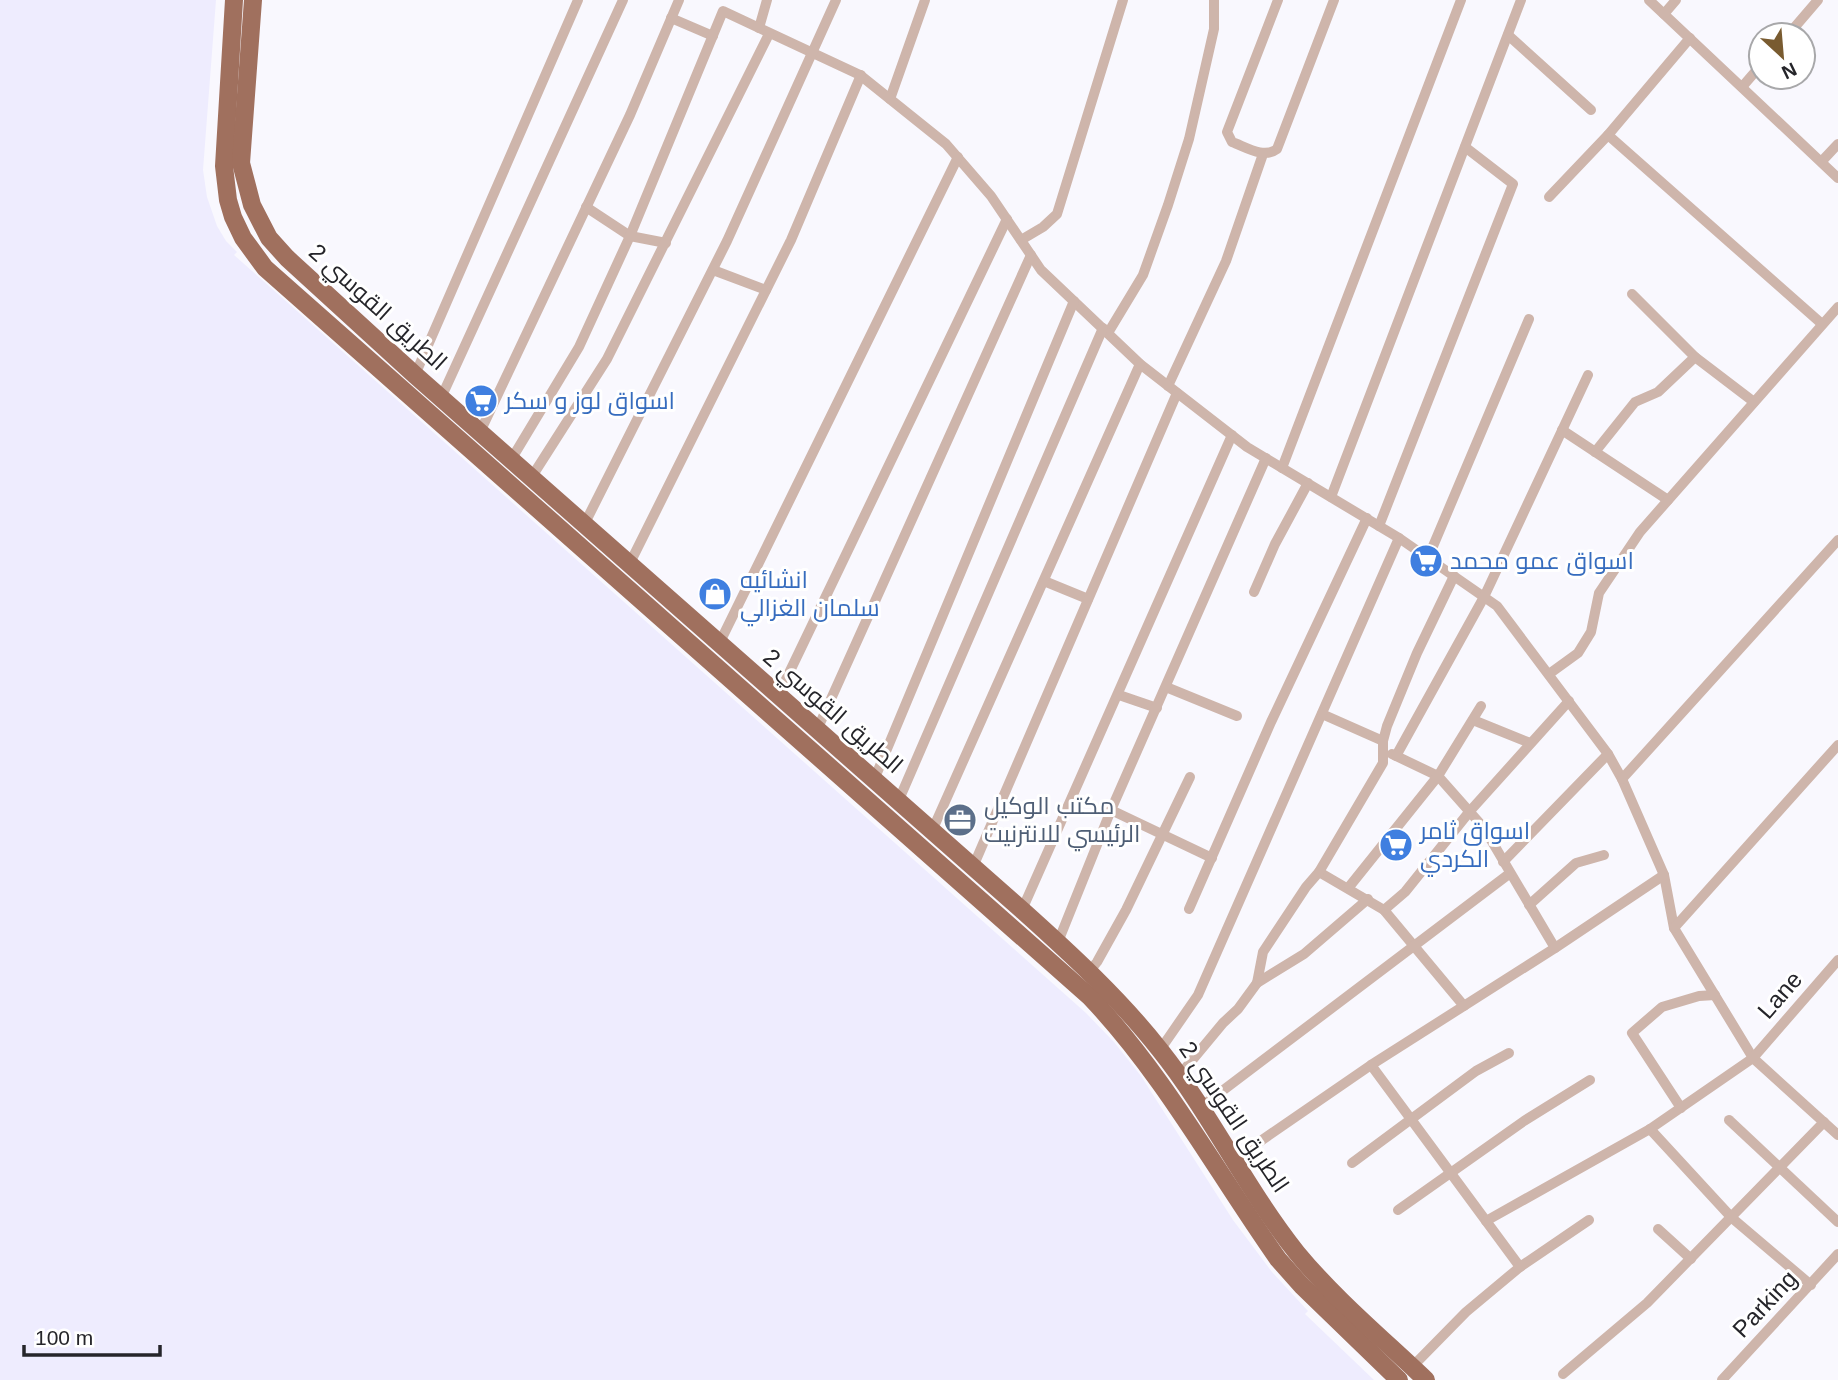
<svg xmlns="http://www.w3.org/2000/svg" width="1838" height="1380" viewBox="0 0 1838 1380" font-family="Helvetica,Cairo,sans-serif">
  <rect width="100%" height="100%" fill="#f9f8fe"/>
  <!-- built -->
  <polygon fill="#eeecfe" points="0,0 216,0 203,170 207,197 217,226 226,241 237,252 234,255 1086,1013 1114,1042 1141,1076 1233,1220 1272,1272 1308,1311 1305,1314 1374,1380 0,1380"/>
  <g fill="none" stroke-linecap="round" stroke-linejoin="round">
    <!-- minor -->
    <g stroke="#ceb5ab" stroke-width="10">
      <path d="M1278,0L1227,132L1232,142C1246,147 1264,159 1277,149L1334,0"/>
      <polyline points="1649,0 1838,178"/>
      <polyline points="1664,14 1676,0"/>
      <polyline points="671,18 713,36"/>
      <polyline points="759,28 767,0"/>
      <polyline points="1508,35 1591,110"/>
      <polyline points="1788,35 1818,0"/>
      <polyline points="1742,87 1761,65"/>
      <polyline points="890,99 925,0"/>
      <polyline points="1608,135 1822,324"/>
      <polyline points="1822,161 1838,144"/>
      <polyline points="1549,197 1608,135 1690,38"/>
      <polyline points="586,207 630,236 666,243"/>
      <polyline points="1021,240 1043,227 1057,214 1123,0"/>
      <polyline points="713,270 766,290"/>
      <polyline points="1632,294 1695,357 1754,402"/>
      <polyline points="1108,333 1143,275 1168,205 1189,139 1214,29 1214,0"/>
      <polyline points="415,375 578,0"/>
      <polyline points="1168,386 1226,261 1263,154"/>
      <polyline points="441,398 623,0"/>
      <polyline points="1562,430 1668,500"/>
      <polyline points="480,432 630,115 679,0"/>
      <polyline points="1595,452 1635,402 1658,392 1695,357"/>
      <polyline points="511,460 579,347 630,236 723,11 860,75 946,144 991,196 1041,270 1140,364 1247,447 1399,538 1497,606 1608,754 1622,779 1664,875 1674,928 1753,1058 1838,1135"/>
      <polyline points="1282,468 1461,0"/>
      <polyline points="531,478 607,359 769,34"/>
      <polyline points="1331,497 1521,0"/>
      <polyline points="584,525 727,241 836,0"/>
      <polyline points="1379,526 1513,184 1465,147"/>
      <polyline points="1428,558 1529,319"/>
      <polyline points="629,565 791,240 861,75"/>
      <polyline points="1044,581 1088,599"/>
      <polyline points="1254,592 1275,544 1308,483"/>
      <polyline points="719,644 958,157"/>
      <polyline points="1549,674 1578,653 1591,632 1599,593 1640,532 1838,307"/>
      <polyline points="1166,687 1237,716"/>
      <polyline points="1119,695 1157,708"/>
      <polyline points="778,696 1007,219"/>
      <polyline points="1322,714 1383,741"/>
      <polyline points="1473,720 1530,743"/>
      <polyline points="817,730 1031,255"/>
      <polyline points="1392,754 1438,776 1484,828 1555,948"/>
      <polyline points="1396,756 1484,597 1588,375"/>
      <polyline points="1622,779 1838,540"/>
      <polyline points="874,780 1074,301"/>
      <polyline points="898,802 1103,328"/>
      <polyline points="1111,810 1212,858"/>
      <polyline points="932,831 1140,364"/>
      <polyline points="1503,862 1608,754"/>
      <polyline points="973,867 1177,393"/>
      <polyline points="1319,872 1384,910 1464,1006"/>
      <polyline points="1349,887 1438,776 1481,706"/>
      <polyline points="1529,905 1576,863 1604,855"/>
      <polyline points="1189,909 1271,722 1367,518"/>
      <polyline points="1022,910 1232,435"/>
      <polyline points="1384,910 1405,892 1470,811 1569,701"/>
      <polyline points="1674,928 1838,745"/>
      <polyline points="1058,942 1111,810 1266,458"/>
      <polyline points="1089,972 1097,962 1126,910 1190,777"/>
      <polyline points="1257,983 1263,952 1306,887 1319,872 1383,763 1383,741 1387,726 1417,653 1454,576"/>
      <polyline points="1160,1050 1198,995 1399,538"/>
      <polyline points="1371,1065 1520,1267"/>
      <polyline points="1179,1076 1223,1023 1238,1009 1257,983 1304,954 1368,899"/>
      <polyline points="1201,1107 1509,874"/>
      <polyline points="1681,1108 1632,1033 1662,1007 1699,996 1715,995"/>
      <polyline points="1729,1120 1838,1222"/>
      <polyline points="1650,1129 1732,1218 1811,1285"/>
      <polyline points="1233,1160 1371,1065 1555,948 1664,875"/>
      <polyline points="1352,1163 1476,1071 1509,1053"/>
      <polyline points="1398,1210 1524,1121 1590,1080"/>
      <polyline points="1486,1221 1650,1129 1753,1058 1838,960"/>
      <polyline points="1658,1229 1691,1259"/>
      <polyline points="1412,1367 1466,1312 1520,1267 1589,1220"/>
      <polyline points="1563,1374 1647,1303 1824,1122"/>
      <polyline points="1722,1380 1838,1254"/>
    </g>
    <!-- trunk -->
    <g stroke="#a0705e" stroke-width="18">
      <path d="M234,0L224,166L228,200L233,217L243,238L265,268L1090,997C1164,1075 1216,1171 1278,1259L1302,1286L1399,1380"/>
      <path d="M253,0L241,163L252,205L269,238L287,258L415,375L1022,910C1071,954 1120,999 1160,1050C1211,1114 1246,1189 1297,1253C1335,1299 1383,1339 1426,1380"/>
    </g>
  </g>
  <!-- icons -->
  <defs>
    <symbol id="supermarket-disc" viewBox="-11 -11 22 22"><circle r="9.5" fill="#3f7fe0" stroke="#fff"/><path d="M-6-5.5h2.5l.6 2H6L4.5 2H-2.5L-4.4-4H-6ZM-1.5 3.2a1.3 1.3 0 1 0 .1 0ZM3 3.2a1.3 1.3 0 1 0 .1 0Z" fill="#fff"/></symbol>
    <symbol id="shop-disc" viewBox="-11 -11 22 22"><circle r="9.5" fill="#3f7fe0" stroke="#fff"/><path d="M-5-2.5h2.3a2.7 3.5 0 0 1 5.4 0H5L5.5 6h-11ZM-1.5-2.5h3a1.5 2.3 0 0 0-3 0Z" fill="#fff"/></symbol>
    <symbol id="office-disc" viewBox="-11 -11 22 22"><circle r="9.5" fill="#5c6f8a" stroke="#fff"/><path d="M-6-3h4V-5.5h4V-3h4V5H-6ZM-1-4.5V-3h2v-1.5ZM-6 0V1H6V0Z" fill="#fff"/></symbol>
  </defs>
  <g fill-rule="evenodd">
    <use href="#supermarket-disc" x="462" y="382" width="38" height="38"/>
    <use href="#supermarket-disc" x="1407" y="542" width="38" height="38"/>
    <use href="#shop-disc" x="696" y="575" width="38" height="38"/>
    <use href="#office-disc" x="941" y="801" width="38" height="38"/>
    <use href="#supermarket-disc" x="1377" y="826" width="38" height="38"/>
  </g>
  <g text-anchor="middle" stroke-width="6" stroke-linejoin="round" paint-order="stroke">
    <!-- street labels -->
    <g font-size="24" fill="#25252a" stroke="#fff">
      <text transform="translate(378 307) rotate(42)" y="8">الطريق القوسي 2</text>
      <text transform="translate(833 711) rotate(41)" y="8">الطريق القوسي 2</text>
      <text transform="translate(1780 995) rotate(-49)" y="8">Lane</text>
      <text transform="translate(1234 1117) rotate(56)" y="8">الطريق القوسي 2</text>
      <text transform="translate(1765 1304) rotate(-47)" y="8">Parking</text>
    </g>
    <!-- shop labels -->
    <g font-size="24" fill="#366cbe" stroke="#fff" text-anchor="start">
      <text x="505" y="409">اسواق لوز و سكر</text>
      <text x="1450" y="569">اسواق عمو محمد</text>
      <text x="740" y="588">انشائيه<tspan x="740" dy="28">سلمان الغزالي</tspan></text>
      <text x="1420" y="839">اسواق ثامر<tspan x="1420" dy="28">الكردي</tspan></text>
    </g>
    <!-- service labels -->
    <g font-size="24" fill="#4e5e75" stroke="#fff" text-anchor="start">
      <text x="984" y="814">مكتب الوكيل<tspan x="984" dy="28">الرئيسي للانترنيت</tspan></text>
    </g>
  </g>
  <!-- north arrow -->
  <g transform="translate(1782 56) rotate(154)"><circle r="33" fill="#ffffff" stroke="#a8a8aa" stroke-width="2"/>
  <path d="M0-5L12 26L0 18L-12 26Z" fill="#795b30"/>
  <text y="-10" font-size="19" font-weight="bold" text-anchor="middle" fill="#25252a">N</text>
  </g>
  <!-- scale -->
  <path d="M24 1345v10h136v-10" fill="none" stroke="#25252a" stroke-width="3.5"/>
  <text x="35" y="1345" font-size="21" fill="#25252a" stroke="#ffffff" stroke-width="5" paint-order="stroke">100 m</text>
</svg>
